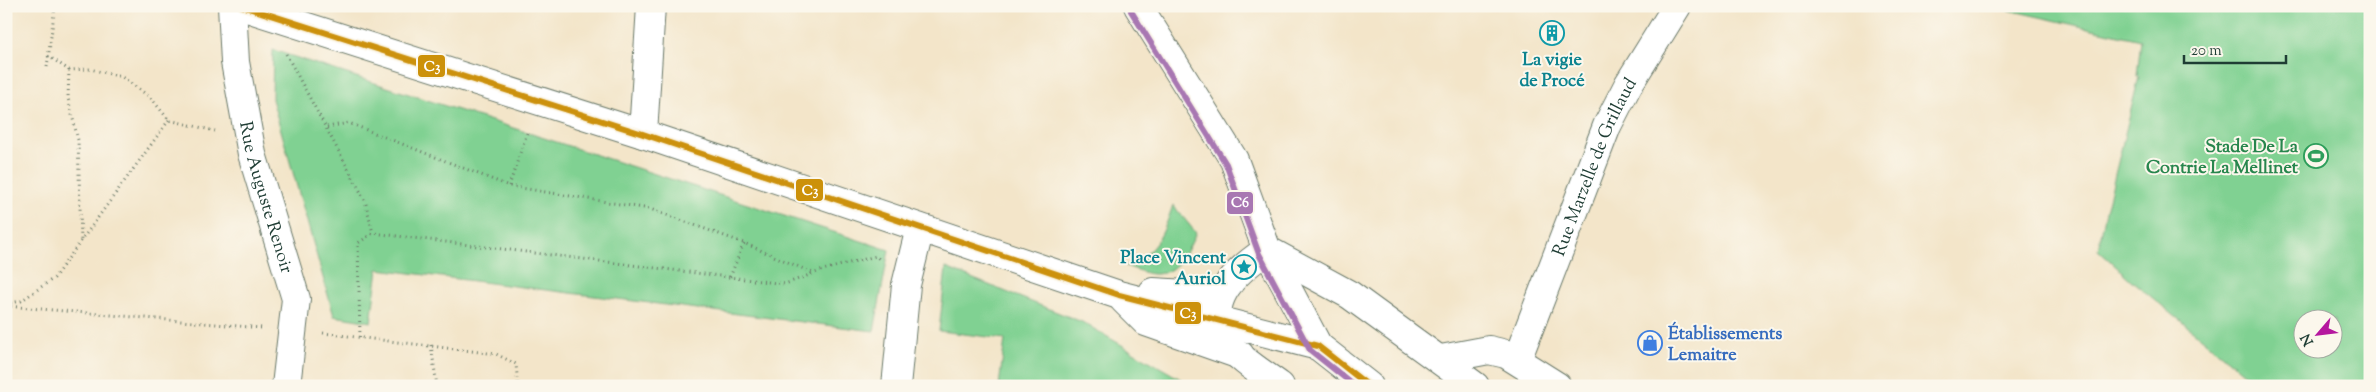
<svg xmlns="http://www.w3.org/2000/svg" width="2376" height="392" viewBox="0 0 2376 392" font-family="'Sorts Mill Goudy',serif">
  <rect width="100%" height="100%" fill="#fbf7ec"/>
  <filter id="ink" filterUnits="userSpaceOnUse"><feTurbulence type="fractalNoise" baseFrequency=".02" numOctaves="2"/><feDisplacementMap in="SourceGraphic" scale="10" xChannelSelector="R" yChannelSelector="G"/><feConvolveMatrix kernelMatrix="1 2 1 2 8 2 1 2 1" color-interpolation-filters="sRGB"/></filter>
  <filter id="wash" filterUnits="userSpaceOnUse"><feTurbulence type="fractalNoise" baseFrequency=".0096" numOctaves="4" result="noise"/><feDisplacementMap in="SourceGraphic" scale="20" xChannelSelector="R" yChannelSelector="G"/><feGaussianBlur stdDeviation="1.12" result="paint"/><feColorMatrix in="noise" values="0 0 0 0 0 0 0 0 0 0 0 0 0 0 0 0 0 1.4 0 .05"/><feComposite in="paint" operator="in"/></filter>
  <g filter="url(#wash)">
    <rect width="100%" height="100%" fill="#f3e5c9"/>
    <!-- green -->
    <g fill="#80d192" stroke="#508763" fill-rule="evenodd">
      <path d="M1991,6H2370V386H2260L2132,281L2098,250L2106,211L2139,77L2137,76L2141,40ZM2304,320H2334V350H2304Z"/>
      <polygon points="273,50 889,250 874,331 378,269 371,322 334,316 272,99"/>
      <path d="M1173,205L1196,233C1188,250 1179,272 1157,274C1148,275 1135,269 1126,266C1157,251 1162,237 1173,205Z"/>
      <polygon points="946,268 1082,322 1182,380 1180,386 999,386 1005,339 939,331"/>
    </g>
  </g>
  <g filter="url(#ink)">
    <g fill="none" stroke-linecap="round" stroke-linejoin="round">
      <defs>
        <g id="minor">
          <path id="s1" d="M232,6L235,62L252,154L296,299L286,386"/>
          <polyline points="241,6 643,134 1119,295 1318,346 1369,386"/>
          <polyline points="643,134 651,6"/>
          <polyline points="1267,250 1318,346"/>
          <polyline points="1153,292 1220,296"/>
          <polyline points="1124,300 1146,322 1240,355"/>
          <polyline points="1441,359 1489,350 1506,354 1557,386"/>
          <path id="s2" d="M1517,360L1607,126L1628,85L1677,6"/>
          <polyline points="896,386 906,285 920,228"/>
        </g>
        <g id="major">
          <polyline points="1138,6 1234,160 1267,250 1350,295 1475,386"/>
          <path d="M1267,250C1234,272 1198,305 1229,345C1241,361 1264,374 1280,386"/>
        </g>
      </defs>
      <!-- minor casing -->
      <use href="#minor" stroke="#697868" stroke-width="30"/>
      <!-- major casing -->
      <use href="#major" stroke="#697868" stroke-width="30"/>
      <!-- path -->
      <g stroke="#697868" stroke-width="3" stroke-dasharray="1 4" stroke-linecap="butt">
        <polyline points="286,54 365,200 373,233"/>
        <polyline points="48,56 69,70 90,69 122,77 150,97 169,120 215,131"/>
        <polyline points="47,67 55,6"/>
        <polyline points="69,70 68,98 78,140 81,241"/>
        <polyline points="327,127 349,123 509,186 650,209 744,243 813,273"/>
        <polyline points="509,186 528,130"/>
        <polyline points="730,277 744,243"/>
        <polyline points="6,304 21,301 54,278 169,120"/>
        <polyline points="6,306 262,328"/>
        <polyline points="323,333 496,354 516,364 518,386"/>
        <polyline points="360,337 358,243 373,233 785,284 823,270 876,256 879,259"/>
        <polyline points="431,345 437,386"/>
      </g>
      <!-- minor -->
      <use href="#minor" stroke="#fff" stroke-width="28"/>
      <!-- major -->
      <use href="#major" stroke="#fff" stroke-width="28"/>
      <defs>
        <polyline id="bus-1" points="242,6 643,134 1119,295 1318,346 1369,386"/>
        <polyline id="bus-2" points="1131,11 1226,164 1259,254 1310,350 1355,386"/>
      </defs>
      <!-- bus-1 casing -->
      <use href="#bus-1" stroke="#fbf7ec" stroke-width="10"/>
      <!-- bus-2 casing -->
      <use href="#bus-2" stroke="#fbf7ec" stroke-width="10"/>
      <!-- bus-1 -->
      <use href="#bus-1" stroke="#cc910a" stroke-width="6"/>
      <!-- bus-2 -->
      <use href="#bus-2" stroke="#a877b2" stroke-width="6"/>
    </g>
  </g>
  <!-- icons -->
  <defs>
    <symbol id="building-ring" viewBox="-11 -11 22 22"><circle r="9.5" fill="#fbf7ec" stroke="#0f9aa8" stroke-width="1.5"/><path d="M-4-6H4V6H1V3H-1V6H-4ZM-2.5-4.3h1.7v1.8h-1.7ZM.8-4.3h1.7v1.8H.8ZM-2.5-1h1.7V.8h-1.7ZM.8-1h1.7V.8H.8Z" fill="#0f9aa8"/></symbol>
    <symbol id="stadium-ring" viewBox="-11 -11 22 22"><circle r="9.5" fill="#fbf7ec" stroke="#2e9e5b" stroke-width="1.5"/><path d="M0-5a6.5 5 0 1 0 0 10a6.5 5 0 1 0 0-10ZM-3.5-1.8h7v3.6h-7Z" fill="#2e9e5b"/></symbol>
    <symbol id="sight-ring" viewBox="-11 -11 22 22"><circle r="9.5" fill="#fbf7ec" stroke="#0f9aa8" stroke-width="1.5"/><path d="M0-6L1.8-2.2L6-1.7L2.9 1.2L3.7 5.4L0 3.3L-3.7 5.4L-2.9 1.2L-6-1.7L-1.8-2.2Z" fill="#0f9aa8"/></symbol>
    <symbol id="shop-ring" viewBox="-11 -11 22 22"><circle r="9.5" fill="#fbf7ec" stroke="#3f7fe0" stroke-width="1.5"/><path d="M-5-2.5h2.3a2.7 3.5 0 0 1 5.4 0H5L5.5 6h-11ZM-1.5-2.5h3a1.5 2.3 0 0 0-3 0Z" fill="#3f7fe0"/></symbol>
  </defs>
  <g fill-rule="evenodd">
    <use href="#building-ring" x="1538" y="19" width="28" height="28"/>
    <use href="#stadium-ring" x="2302" y="142" width="28" height="28"/>
    <use href="#sight-ring" x="1230" y="253" width="28" height="28"/>
    <use href="#shop-ring" x="1636" y="329" width="28" height="28"/>
  </g>
  <g text-anchor="middle" stroke-width="4" stroke-linejoin="round" paint-order="stroke">
    <!-- culture labels -->
    <g font-size="18" font-weight="bold" fill="#0d838f" stroke="#fbf7ec">
      <text x="1552" y="65">La vigie<tspan x="1552" dy="21">de Procé</tspan></text>
      <text x="1226" y="263" text-anchor="end">Place Vincent<tspan x="1226" dy="21">Auriol</tspan></text>
    </g>
    <!-- leisure labels -->
    <g font-size="18" font-weight="bold" fill="#27864d" stroke="#fbf7ec" text-anchor="end">
      <text x="2298" y="152">Stade De La<tspan x="2298" dy="21">Contrie La Mellinet</tspan></text>
    </g>
    <!-- street labels -->
    <g font-size="18" fill="#1f3d34" stroke="#fbf7ec">
      <text dy="6" stroke="none"><textPath href="#s2" startOffset="208">Rue Marzelle de Grillaud</textPath></text>
      <text dy="6" stroke="none"><textPath href="#s1" startOffset="195">Rue Auguste Renoir</textPath></text>
    </g>
    <!-- shop labels -->
    <g font-size="18" font-weight="bold" fill="#366cbe" stroke="#fbf7ec" text-anchor="start">
      <text x="1668" y="339">Établissements<tspan x="1668" dy="21">Lemaitre</tspan></text>
    </g>
  </g>
  <g stroke="#fbf7ec" stroke-width="2">
    <rect x="417" y="54" width="29" height="24" rx="5" fill="#cc910a"/>
    <rect x="795" y="178" width="29" height="24" rx="5" fill="#cc910a"/>
    <rect x="1226" y="191" width="28" height="24" rx="5" fill="#a877b2"/>
    <rect x="1174" y="301" width="28" height="24" rx="5" fill="#cc910a"/>
  </g>
  <g font-size="14" text-anchor="middle" font-weight="bold" fill="#fff">
    <text x="432" y="71">C3</text>
    <text x="810" y="195">C3</text>
    <text x="1240" y="207">C6</text>
    <text x="1188" y="318">C3</text>
  </g>
  <!-- margin -->
  <rect width="2376" height="392" fill="none" stroke="#fbf7ec" stroke-width="25"/>
  <!-- north arrow -->
  <g transform="translate(2318 334) rotate(242)"><circle r="24" fill="#fbf7ec" stroke="#a3ada2"/>
  <path d="M0-4L9 19L0 12L-9 19Z" fill="#b5179e"/>
  <text y="-8" font-size="14" font-weight="bold" text-anchor="middle" fill="#1f3d34">N</text>
  </g>
  <!-- scale -->
  <path d="M2184 55v8h102v-8" fill="none" stroke="#1f3d34" stroke-width="2.5"/>
  <text x="2191" y="55" font-size="15" fill="#1f3d34" stroke="#fbf7ec" stroke-width="4" paint-order="stroke">20 m</text>
</svg>
